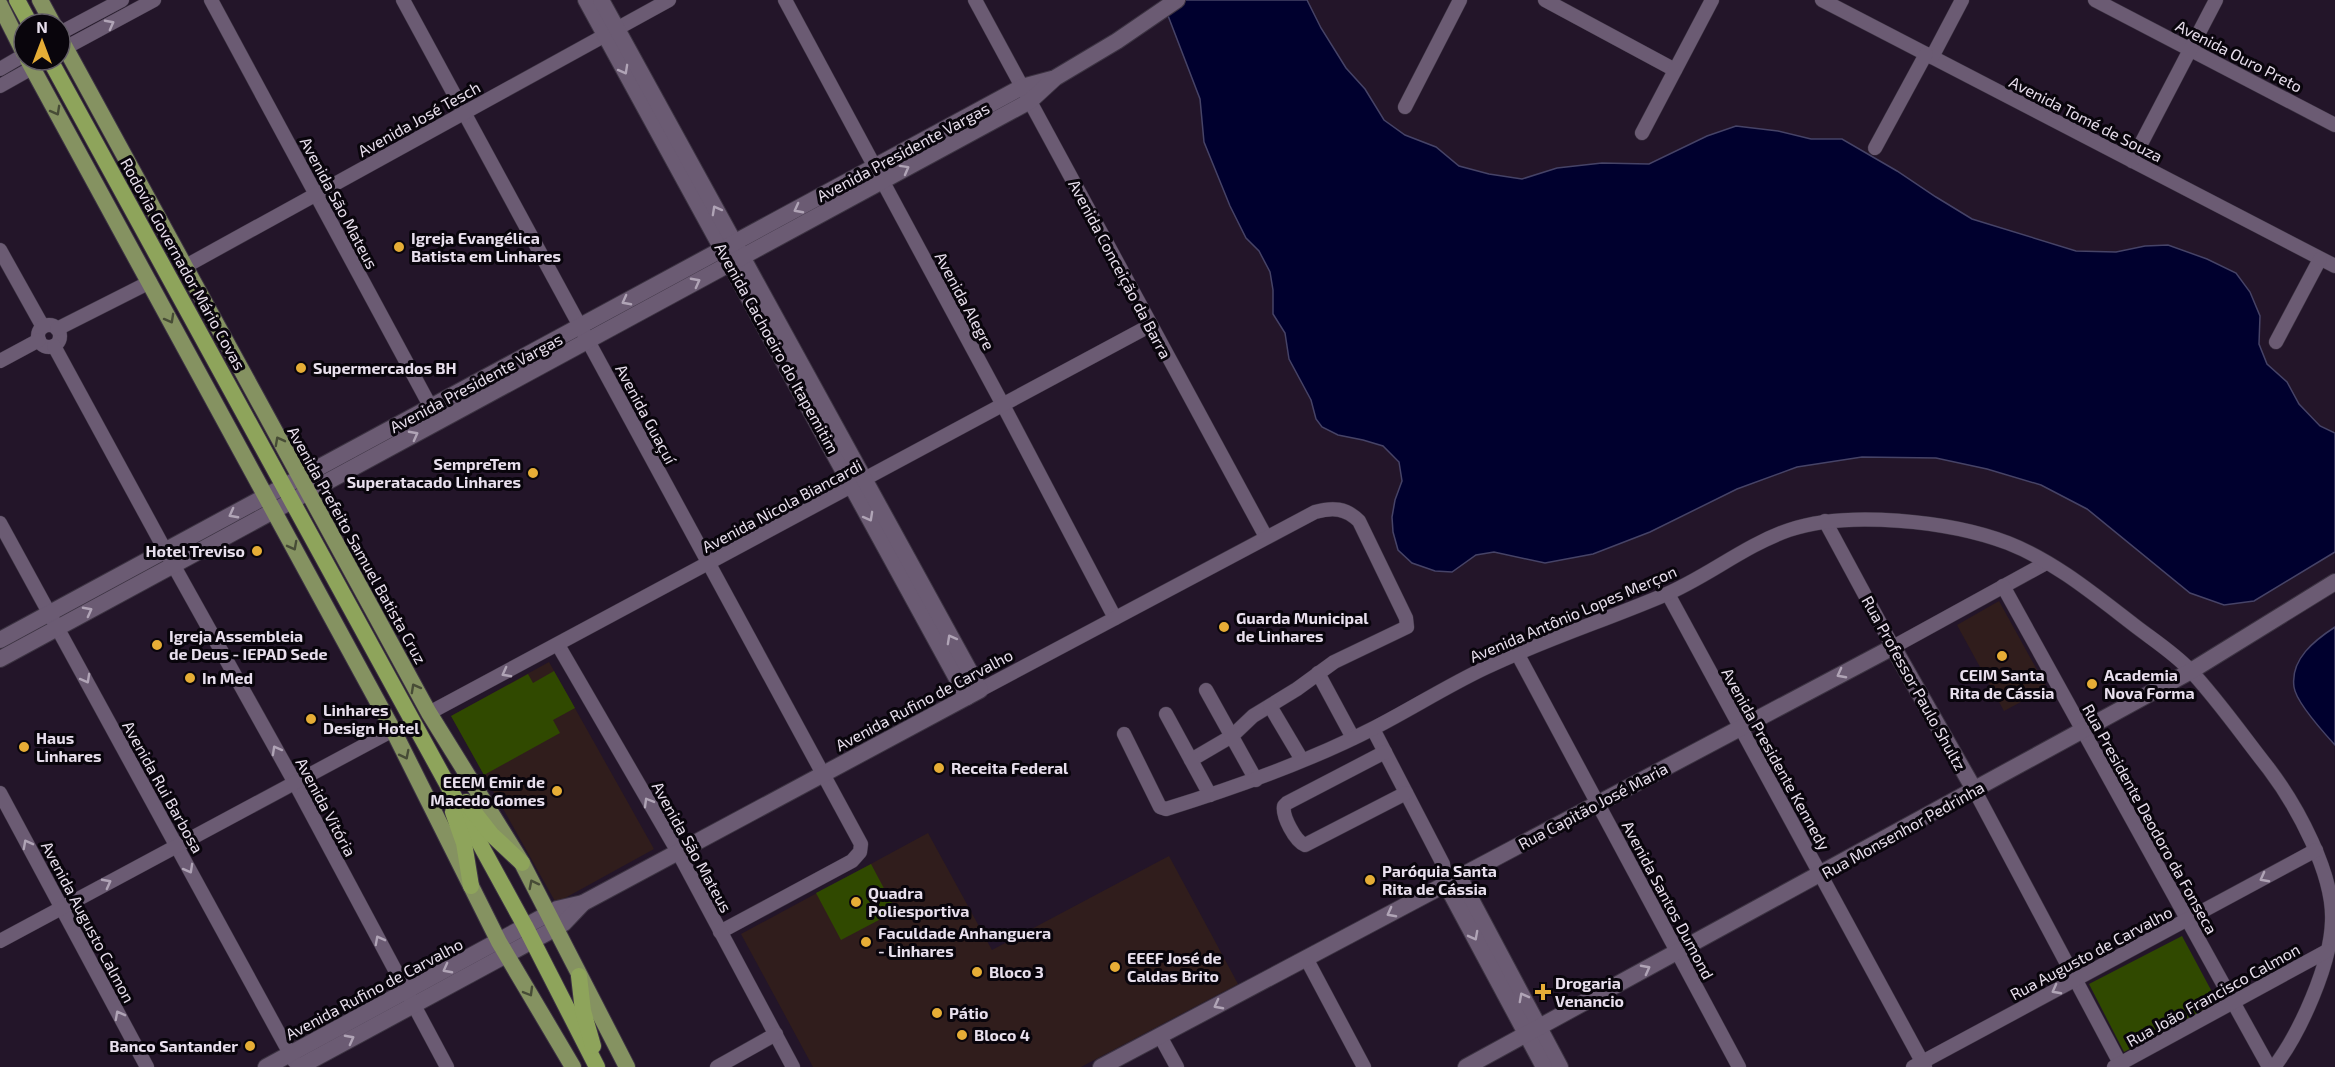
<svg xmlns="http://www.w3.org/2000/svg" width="2335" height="1067" viewBox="0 0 2335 1067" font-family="'Exo 2',sans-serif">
  <rect width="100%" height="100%" fill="#231529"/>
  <!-- education -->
  <g fill="#301d1c">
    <polygon points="1999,601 2047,688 2004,711 1957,625"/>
    <polygon points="549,662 654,849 556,903 451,716"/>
    <polygon points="928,833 992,950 1169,856 1238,984 1081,1067 813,1067 741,934"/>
  </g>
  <!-- green -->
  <g fill="#304900">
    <polygon points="554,671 575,708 553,720 560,733 484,775 451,716 528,674 533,683"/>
    <polygon points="871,864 896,911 841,940 816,893"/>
    <polygon points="2182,936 2218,1003 2124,1052 2089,984"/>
  </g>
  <!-- water -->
  <g fill="#00002e" stroke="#464367" stroke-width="1.5">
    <polygon points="1162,0 1307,0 1321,28 1346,68 1365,89 1384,120 1405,135 1436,147 1459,166 1489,174 1522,179 1557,168 1602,163 1649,164 1707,136 1736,126 1778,131 1811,139 1842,139 1897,171 1936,197 1972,219 2076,251 2116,252 2145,246 2168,245 2207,259 2236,273 2250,292 2260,316 2259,344 2267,364 2287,382 2299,404 2320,426 2335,433 2335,552 2254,601 2224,605 2190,593 2087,509 2041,485 1987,469 1936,458 1862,457 1797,467 1737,489 1650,532 1593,554 1545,563 1494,552 1476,555 1452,572 1435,571 1412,563 1398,550 1393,532 1392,517 1395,500 1402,481 1399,462 1383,446 1363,440 1338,435 1322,427 1316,419 1311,400 1289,359 1285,333 1273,314 1273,290 1270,272 1259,251 1246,238 1230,206 1204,142 1200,99"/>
    <path d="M2335,627V745C2324,733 2296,702 2294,687C2290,659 2315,640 2335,627Z"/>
  </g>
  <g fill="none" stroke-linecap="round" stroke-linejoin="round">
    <defs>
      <g id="minor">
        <polyline points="211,0 435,415"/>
        <polyline points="403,0 861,844 860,852 852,861 720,932"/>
        <polyline points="785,0 1003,405 1115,618"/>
        <polyline points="975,0 1266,537"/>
        <polyline points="1545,0 1675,70"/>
        <polyline points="1822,0 2335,266"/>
        <polyline points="2095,0 2335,125"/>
        <polyline points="60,33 122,0"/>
        <polyline points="65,48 154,0"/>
        <polyline points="1932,57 1962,0"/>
        <polyline points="0,69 24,55"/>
        <polyline points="0,86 32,68"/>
        <polyline points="1405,107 1460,0"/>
        <polyline points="1642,133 1712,0"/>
        <polyline points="1875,148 1926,54"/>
        <polyline points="2132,161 2216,0"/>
        <polyline points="0,250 43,327"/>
        <polyline points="184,267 669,0"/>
        <circle cx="49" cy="336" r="11"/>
        <polyline points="57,329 150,282"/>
        <polyline points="2276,342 2320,259"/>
        <polyline points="54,346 165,550 295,783 447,1067"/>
        <polyline points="0,361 39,340"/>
        <polyline points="1825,521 1893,647 2046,563"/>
        <polyline points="0,523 294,1061"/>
        <polyline points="2003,586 2269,1067"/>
        <polyline points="1668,594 1925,1067"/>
        <polyline points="558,645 678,852 793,1067"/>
        <polyline points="1517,653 1739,1067"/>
        <polyline points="1318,673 1353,738"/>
        <path d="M980,690L1315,512C1333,507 1346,508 1359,521L1406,618L1407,627L1334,662L1297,689L1253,716L1232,736L1191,760"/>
        <polyline points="1206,690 1256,780"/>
        <polyline points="1270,706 1302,760"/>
        <polyline points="429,713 1151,325"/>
        <polyline points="1166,714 1210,795"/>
        <polyline points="1373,729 1443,864 1446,884"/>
        <path d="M1124,734L1160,807L1166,809C1237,787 1308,762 1374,728C1411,709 1447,686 1485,668C1543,640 1603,621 1662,596C1706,578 1743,546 1789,530C1847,510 1950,521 2008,543C2054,561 2095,595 2134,625C2152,639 2174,653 2190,670C2218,700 2243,736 2269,769C2297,806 2334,874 2332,921C2331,964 2300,1033 2274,1067"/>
        <path d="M1385,752L1287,803L1284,806C1282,816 1295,841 1305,845L1406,793"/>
        <polyline points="1975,791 2122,1067"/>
        <polyline points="0,793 147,1067"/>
        <polyline points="0,941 393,730"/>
        <polyline points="1306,958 1364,1067"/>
        <polyline points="1160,1036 1177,1067"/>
        <polyline points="717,1067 776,1034"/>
        <polyline points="1913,1067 2316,850"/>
        <polyline points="2114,1067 2327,951"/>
      </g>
      <g id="tertiary">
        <polyline points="586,0 967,697"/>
        <polyline points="1459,877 1560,1067"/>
        <polyline points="1446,884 1544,1067"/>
        <polyline points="266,1067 548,914 557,909 583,903 980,690 601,0"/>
        <polyline points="299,1067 556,928 564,923 583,903"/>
      </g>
      <g id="secondary">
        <polyline points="0,640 1022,87 1052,79"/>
        <polyline points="0,659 1030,101 1055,78 1117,41 1177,0"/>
        <polyline points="1101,1067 1893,647 1975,791"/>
        <polyline points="1466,1067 2191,671 2335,582"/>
      </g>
      <g id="primary">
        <polyline points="40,0 53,24"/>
        <polyline points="0,5 24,53"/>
        <polyline points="60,38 429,713 522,863 627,1067"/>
        <polyline points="28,60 393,730 499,942 573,1067"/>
      </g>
      <g id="trunk">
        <polyline points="17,0 30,24"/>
        <polyline points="50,60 525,926 597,1067"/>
        <polyline points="466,802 491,834 522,863"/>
        <polyline points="453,812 464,843 471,886"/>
        <polyline points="579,976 583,1011 593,1046"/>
      </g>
    </defs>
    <!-- minor casing -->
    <use href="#minor" stroke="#3c3342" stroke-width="15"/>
    <!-- tertiary casing -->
    <use href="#tertiary" stroke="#3c3342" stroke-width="18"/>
    <!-- secondary casing -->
    <use href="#secondary" stroke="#3c3342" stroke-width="18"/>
    <!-- primary casing -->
    <use href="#primary" stroke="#3c3342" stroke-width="18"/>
    <!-- trunk casing -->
    <use href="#trunk" stroke="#3c3342" stroke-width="18"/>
    <!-- minor -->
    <use href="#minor" stroke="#6b5b73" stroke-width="14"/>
    <!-- tertiary -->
    <use href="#tertiary" stroke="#6b5b73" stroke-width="16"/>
    <!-- secondary -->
    <use href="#secondary" stroke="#6b5b73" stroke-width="16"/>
    <!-- primary -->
    <use href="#primary" stroke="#859261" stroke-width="16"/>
    <!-- trunk -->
    <use href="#trunk" stroke="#8ea45b" stroke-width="16"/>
  </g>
  <!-- one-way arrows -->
  <defs><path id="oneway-chevron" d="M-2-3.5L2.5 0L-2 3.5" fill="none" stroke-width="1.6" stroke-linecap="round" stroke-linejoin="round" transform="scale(1.5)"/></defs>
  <g stroke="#b0a4b6">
    <use href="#oneway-chevron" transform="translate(110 24) rotate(-28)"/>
    <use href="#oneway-chevron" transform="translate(624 70) rotate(61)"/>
    <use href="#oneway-chevron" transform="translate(905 169) rotate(-29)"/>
    <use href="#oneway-chevron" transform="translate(798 209) rotate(152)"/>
    <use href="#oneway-chevron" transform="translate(716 210) rotate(-119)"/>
    <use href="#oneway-chevron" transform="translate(696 282) rotate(-28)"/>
    <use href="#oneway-chevron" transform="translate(626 301) rotate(152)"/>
    <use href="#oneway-chevron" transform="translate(414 435) rotate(-28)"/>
    <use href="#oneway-chevron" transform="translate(233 514) rotate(152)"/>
    <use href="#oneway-chevron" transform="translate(869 517) rotate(61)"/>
    <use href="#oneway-chevron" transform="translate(88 611) rotate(-28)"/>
    <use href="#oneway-chevron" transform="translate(951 639) rotate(-119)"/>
    <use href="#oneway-chevron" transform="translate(506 673) rotate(152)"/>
    <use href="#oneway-chevron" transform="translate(1841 674) rotate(152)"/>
    <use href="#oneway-chevron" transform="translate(86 679) rotate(61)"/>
    <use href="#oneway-chevron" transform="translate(276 750) rotate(-119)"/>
    <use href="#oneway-chevron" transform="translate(648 802) rotate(-120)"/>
    <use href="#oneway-chevron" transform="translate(27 844) rotate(-118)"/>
    <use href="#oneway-chevron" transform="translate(189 869) rotate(61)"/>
    <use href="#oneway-chevron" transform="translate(2264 878) rotate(152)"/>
    <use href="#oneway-chevron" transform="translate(107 883) rotate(-28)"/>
    <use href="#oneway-chevron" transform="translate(1391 913) rotate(152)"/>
    <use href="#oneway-chevron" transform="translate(1474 936) rotate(62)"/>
    <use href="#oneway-chevron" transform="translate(379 940) rotate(-118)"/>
    <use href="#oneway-chevron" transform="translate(447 969) rotate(152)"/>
    <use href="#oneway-chevron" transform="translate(1646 969) rotate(-28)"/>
    <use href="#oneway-chevron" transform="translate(2056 990) rotate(152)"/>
    <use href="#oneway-chevron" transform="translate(1523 997) rotate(-118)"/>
    <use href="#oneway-chevron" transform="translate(1218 1005) rotate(152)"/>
    <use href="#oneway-chevron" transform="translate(119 1015) rotate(-118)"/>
    <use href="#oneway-chevron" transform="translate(350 1039) rotate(-28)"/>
  </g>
  <g stroke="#474c36">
    <use href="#oneway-chevron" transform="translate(56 111) rotate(61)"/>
    <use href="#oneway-chevron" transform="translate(170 319) rotate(61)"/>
    <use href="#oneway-chevron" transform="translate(279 441) rotate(-118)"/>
    <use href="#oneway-chevron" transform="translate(293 546) rotate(62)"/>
    <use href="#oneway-chevron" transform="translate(415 688) rotate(-119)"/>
    <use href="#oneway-chevron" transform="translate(405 755) rotate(63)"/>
    <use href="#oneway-chevron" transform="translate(533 884) rotate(-117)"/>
    <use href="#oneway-chevron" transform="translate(529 992) rotate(60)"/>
  </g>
  <!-- markers -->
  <g fill="#e6ad36" stroke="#09050c" stroke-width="2">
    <circle cx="399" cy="247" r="6"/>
    <circle cx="301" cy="368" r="6"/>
    <circle cx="533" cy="473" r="6"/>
    <circle cx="257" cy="551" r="6"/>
    <circle cx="1224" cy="627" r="6"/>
    <circle cx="157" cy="645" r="6"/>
    <circle cx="2002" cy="656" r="6"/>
    <circle cx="190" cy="678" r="6"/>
    <circle cx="2092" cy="684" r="6"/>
    <circle cx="311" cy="719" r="6"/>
    <circle cx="24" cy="747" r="6"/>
    <circle cx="939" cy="768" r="6"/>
    <circle cx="557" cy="791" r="6"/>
    <circle cx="1370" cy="880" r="6"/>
    <circle cx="856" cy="902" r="6"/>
    <circle cx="866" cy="942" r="6"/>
    <circle cx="1115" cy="967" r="6"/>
    <circle cx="977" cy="972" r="6"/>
    <path d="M1540 983h6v6h6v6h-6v6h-6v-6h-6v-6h6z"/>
    <circle cx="937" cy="1013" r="6"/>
    <circle cx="962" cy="1035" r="6"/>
    <circle cx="250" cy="1046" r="6"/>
  </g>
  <g text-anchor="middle" stroke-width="6" stroke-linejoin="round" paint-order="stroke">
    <!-- street labels -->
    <g font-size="16" fill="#e8dfed" stroke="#09050c">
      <text transform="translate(2239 56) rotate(27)" y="6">Avenida Ouro Preto</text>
      <text transform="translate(419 119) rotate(-29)" y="6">Avenida José Tesch</text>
      <text transform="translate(2086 119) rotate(27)" y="6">Avenida Tomé de Souza</text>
      <text transform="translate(903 152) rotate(-28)" y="6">Avenida Presidente Vargas</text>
      <text transform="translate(339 203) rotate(62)" y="6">Avenida São Mateus</text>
      <text transform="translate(183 264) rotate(61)" y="6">Rodovia Governador Mário Covas</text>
      <text transform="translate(1120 269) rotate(62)" y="6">Avenida Conceição da Barra</text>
      <text transform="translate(965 301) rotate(62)" y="6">Avenida Alegre</text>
      <text transform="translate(777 348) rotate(61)" y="6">Avenida Cachoeiro do Itapemitim</text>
      <text transform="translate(476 383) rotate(-28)" y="6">Avenida Presidente Vargas</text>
      <text transform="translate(646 414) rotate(62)" y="6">Avenida Guaçuí</text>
      <text transform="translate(782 506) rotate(-28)" y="6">Avenida Nicola Biancardi</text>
      <text transform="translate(357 545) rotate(61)" y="6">Avenida Prefeito Samuel Batista Cruz</text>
      <text transform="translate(1573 614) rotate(-23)" y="6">Avenida Antônio Lopes Merçon</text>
      <text transform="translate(1914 683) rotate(61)" y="6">Rua Professor Paulo Shultz</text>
      <text transform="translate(924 700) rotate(-28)" y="6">Avenida Rufino de Carvalho</text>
      <text transform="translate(1776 759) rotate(61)" y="6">Avenida Presidente Kennedy</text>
      <text transform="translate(163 787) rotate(61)" y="6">Avenida Rui Barbosa</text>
      <text transform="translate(1593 806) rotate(-28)" y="6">Rua Capitão José Maria</text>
      <text transform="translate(326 807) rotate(62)" y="6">Avenida Vitória</text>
      <text transform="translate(2150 819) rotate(61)" y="6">Rua Presidente Deodoro da Fonseca</text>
      <text transform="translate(1903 830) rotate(-29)" y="6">Rua Monsenhor Pedrinha</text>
      <text transform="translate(692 847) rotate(61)" y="6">Avenida São Mateus</text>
      <text transform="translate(1668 900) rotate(62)" y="6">Avenida Santos Dumond</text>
      <text transform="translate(88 922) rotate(62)" y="6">Avenida Augusto Calmon</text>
      <text transform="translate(2091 953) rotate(-28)" y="6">Rua Augusto de Carvalho</text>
      <text transform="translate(374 989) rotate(-28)" y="6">Avenida Rufino de Carvalho</text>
      <text transform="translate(2213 995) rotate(-29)" y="6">Rua João Francisco Calmon</text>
    </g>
    <!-- poi labels -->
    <g font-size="16" font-weight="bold" fill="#e8dfed" stroke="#09050c" text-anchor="start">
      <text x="411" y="244">Igreja Evangélica<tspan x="411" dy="18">Batista em Linhares</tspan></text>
      <text x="313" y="374">Supermercados BH</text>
      <text x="521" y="470" text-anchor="end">SempreTem<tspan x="521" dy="18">Superatacado Linhares</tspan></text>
      <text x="245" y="557" text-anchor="end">Hotel Treviso</text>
      <text x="1236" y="624">Guarda Municipal<tspan x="1236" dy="18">de Linhares</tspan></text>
      <text x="169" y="642">Igreja Assembleia<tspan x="169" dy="18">de Deus - IEPAD Sede</tspan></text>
      <text x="2002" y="681" text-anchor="middle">CEIM Santa<tspan x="2002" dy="18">Rita de Cássia</tspan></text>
      <text x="2104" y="681">Academia<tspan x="2104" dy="18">Nova Forma</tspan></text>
      <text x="202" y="684">In Med</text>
      <text x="323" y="716">Linhares<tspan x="323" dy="18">Design Hotel</tspan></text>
      <text x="36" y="744">Haus<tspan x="36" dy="18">Linhares</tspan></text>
      <text x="951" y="774">Receita Federal</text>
      <text x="545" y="788" text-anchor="end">EEEM Emir de<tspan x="545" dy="18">Macedo Gomes</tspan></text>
      <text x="1382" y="877">Paróquia Santa<tspan x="1382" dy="18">Rita de Cássia</tspan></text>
      <text x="868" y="899">Quadra<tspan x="868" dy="18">Poliesportiva</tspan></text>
      <text x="878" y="939">Faculdade Anhanguera<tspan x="878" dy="18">- Linhares</tspan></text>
      <text x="1127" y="964">EEEF José de<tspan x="1127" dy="18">Caldas Brito</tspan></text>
      <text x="989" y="978">Bloco 3</text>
      <text x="1555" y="989">Drogaria<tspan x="1555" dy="18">Venancio</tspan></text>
      <text x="949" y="1019">Pátio</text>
      <text x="974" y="1041">Bloco 4</text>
      <text x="238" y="1052" text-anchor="end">Banco Santander</text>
    </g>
  </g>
  <!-- north arrow -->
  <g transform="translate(42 42)"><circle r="28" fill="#09050c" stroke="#625c66" stroke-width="1.5"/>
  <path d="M0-4.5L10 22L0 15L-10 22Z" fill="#e6ad36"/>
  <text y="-9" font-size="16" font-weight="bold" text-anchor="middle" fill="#e8dfed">N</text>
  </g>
</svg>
